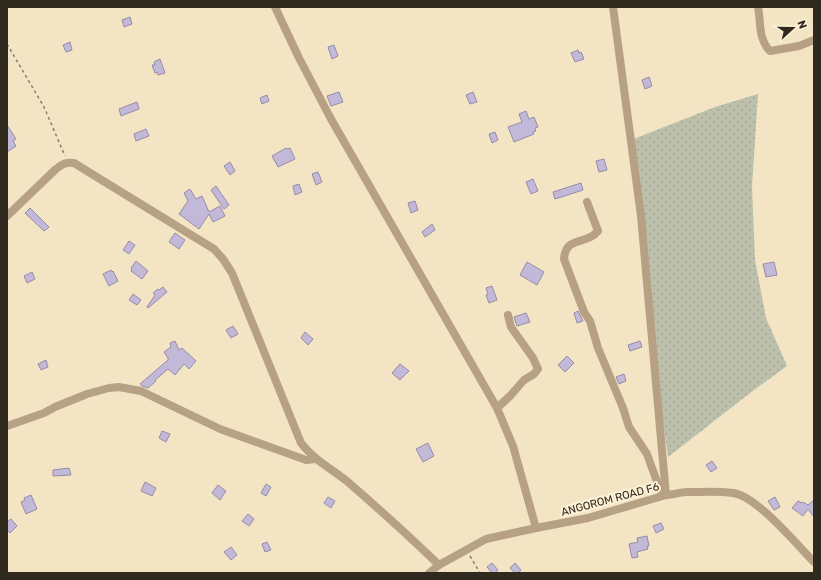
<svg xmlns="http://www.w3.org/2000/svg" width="821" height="580" viewBox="0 0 821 580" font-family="Rubik,sans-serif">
  <defs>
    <pattern id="grass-dots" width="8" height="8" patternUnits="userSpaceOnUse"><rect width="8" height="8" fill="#bdc0aa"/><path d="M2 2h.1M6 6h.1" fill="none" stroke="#a3a592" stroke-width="1.8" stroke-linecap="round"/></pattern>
  </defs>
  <rect width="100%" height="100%" fill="#f3e4c4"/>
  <!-- grass -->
  <polygon fill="url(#grass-dots)" points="758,94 752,187 755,260 766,318 787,366 750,393 668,457 655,368 631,140 715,107"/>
  <!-- building -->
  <g fill="#c2b8d7" stroke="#968caa">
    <polygon points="130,17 132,24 124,27 122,20"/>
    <polygon points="70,42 72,50 66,52 63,45"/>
    <polygon points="334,45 338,56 332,59 328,47"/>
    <polygon points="578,50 579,53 581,52 584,59 575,62 571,53"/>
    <polygon points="160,59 165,73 158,75 157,72 155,73 152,65 155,65 154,62"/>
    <polygon points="649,77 652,86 645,89 642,80"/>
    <polygon points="339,92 343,102 331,106 327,96"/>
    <polygon points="473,92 477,102 470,104 466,95"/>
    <polygon points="267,95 269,101 262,104 260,98"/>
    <polygon points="137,102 139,109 121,116 119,109"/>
    <polygon points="526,111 529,119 534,117 538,127 535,128 536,131 533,132 534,134 514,142 508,127 522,122 519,114"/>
    <polygon points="7,125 16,139 13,141 16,146 7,152"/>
    <polygon points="146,129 149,136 136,141 134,134"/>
    <polygon points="495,132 498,140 492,143 489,134"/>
    <polygon points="286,148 287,149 290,148 295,159 278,167 272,156"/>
    <polygon points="604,159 607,170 599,172 596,161"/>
    <polygon points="230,162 235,171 230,175 224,166"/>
    <polygon points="318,172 322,182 316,185 312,174"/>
    <polygon points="533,179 538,191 531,194 526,182"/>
    <polygon points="581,183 583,190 555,199 553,192"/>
    <polygon points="299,184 302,192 295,195 293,186"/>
    <polygon points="216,186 229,205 224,209 211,190"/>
    <polygon points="190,189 196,199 202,196 209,212 220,206 225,216 213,222 209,214 199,229 179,214 188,201 184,193"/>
    <polygon points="415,201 418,210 411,213 408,203"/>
    <polygon points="30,208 49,227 44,231 25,213"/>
    <polygon points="432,224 435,230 425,237 422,232"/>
    <polygon points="175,233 185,240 179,249 169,242"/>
    <polygon points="129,241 135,245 129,254 123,250"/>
    <polygon points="136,261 148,271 142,279 131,271 132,269 131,268"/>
    <polygon points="527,262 544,272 537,285 520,275"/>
    <polygon points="774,262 777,275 766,277 763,264"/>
    <polygon points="111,270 112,272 113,271 118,281 109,286 103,274"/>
    <polygon points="32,272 35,279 27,283 24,276"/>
    <polygon points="492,286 497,300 489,303 486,295 488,294 486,288"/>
    <polygon points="163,287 167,292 148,308 147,307 155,295 153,293 158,289 159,290"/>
    <polygon points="133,294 141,300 137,305 129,300"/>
    <polygon points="578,311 583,321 577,323 574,313"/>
    <polygon points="526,313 530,322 517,326 514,317"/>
    <polygon points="233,326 238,334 231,338 226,330"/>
    <polygon points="305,332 313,339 308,345 301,338"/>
    <polygon points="175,341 179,350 182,348 196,361 189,369 184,364 175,375 168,369 155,380 156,381 148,388 142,386 140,384 168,360 168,358 164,352 171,347 170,343"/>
    <polygon points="640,341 642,347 630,351 628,345"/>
    <polygon points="567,356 574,363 565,372 558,365"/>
    <polygon points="46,360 48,367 41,370 38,364"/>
    <polygon points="400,364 409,371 400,380 392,373"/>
    <polygon points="624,374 626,381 619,384 616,377"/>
    <polygon points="162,431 170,434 166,442 159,438"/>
    <polygon points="428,443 434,456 423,462 416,449"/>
    <polygon points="712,461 717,468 711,472 706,465"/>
    <polygon points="69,468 71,475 53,476 53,470"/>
    <polygon points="145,482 156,488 152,496 141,491"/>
    <polygon points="266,484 271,487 266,496 261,493"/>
    <polygon points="218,485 226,491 220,500 212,493"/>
    <polygon points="31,495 37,509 26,514 21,502 25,500 24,498"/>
    <polygon points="328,497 335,501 331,508 324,503"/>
    <polygon points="775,497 780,507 774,510 768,501"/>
    <polygon points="814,500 814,517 808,509 803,516 792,508 798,501 802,503 803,502 808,505"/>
    <polygon points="248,514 254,519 249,526 242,521"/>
    <polygon points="11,519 17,526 10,533 7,530 7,522"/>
    <polygon points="661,523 664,529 656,533 653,526"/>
    <polygon points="647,536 649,546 647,546 648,549 637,552 638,557 632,558 629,544 638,542 637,538"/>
    <polygon points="267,542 271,550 265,552 262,544"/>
    <polygon points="231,547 237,555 231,560 224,552"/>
    <polygon points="492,563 498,570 495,573 492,573 487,567"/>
    <polygon points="515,563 521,570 517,573 515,573 510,568"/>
  </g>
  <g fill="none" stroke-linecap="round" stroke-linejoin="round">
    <!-- path -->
    <g stroke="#897f6a" stroke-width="1.5" stroke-dasharray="3 3" stroke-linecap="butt">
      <polyline points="7,44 44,107 65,156"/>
      <polyline points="470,556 480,573"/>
    </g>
    <!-- minor -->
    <g stroke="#b6a185" stroke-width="8">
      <polyline points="275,7 299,58 331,119 497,408"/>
      <path d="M758,7C761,22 758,39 770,51L799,46L814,40"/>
      <path d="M587,202L598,231C586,246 566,235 564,259L584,312L590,321L598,348L623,408L629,427L647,454L660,490L666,495L641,216L613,7"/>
      <path d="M7,216L56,169C62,164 66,162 74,163L214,249L223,259L232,273L301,443C314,460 332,469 348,482C379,509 409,536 439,565"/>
      <path d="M508,315L511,327L533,358L538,369L534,374L524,380L511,395L497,408L513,446L536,528L588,518L666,495C674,495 680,492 687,492C702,492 718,491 733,493C757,496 797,545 814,562"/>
      <polyline points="7,426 44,413 55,407 87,394 109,388 119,387 141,391 220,429 306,460 316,459"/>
      <polyline points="429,573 439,565 486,539 536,528"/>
    </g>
  </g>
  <g text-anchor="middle" stroke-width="4" stroke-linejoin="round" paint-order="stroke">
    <!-- street labels -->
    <g font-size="11" fill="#302a1e" stroke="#fdf1d7">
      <text transform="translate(610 499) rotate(-15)" y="4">ANGOROM ROAD F6</text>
    </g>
  </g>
  <!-- border -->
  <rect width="821" height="580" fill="none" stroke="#302a1e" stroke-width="16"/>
  <!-- north arrow -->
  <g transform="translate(793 28) rotate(69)" stroke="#fdf1d7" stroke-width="3" paint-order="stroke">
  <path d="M0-3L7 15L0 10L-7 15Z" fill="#302a1e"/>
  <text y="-6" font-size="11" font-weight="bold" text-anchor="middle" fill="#302a1e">N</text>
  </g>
</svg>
